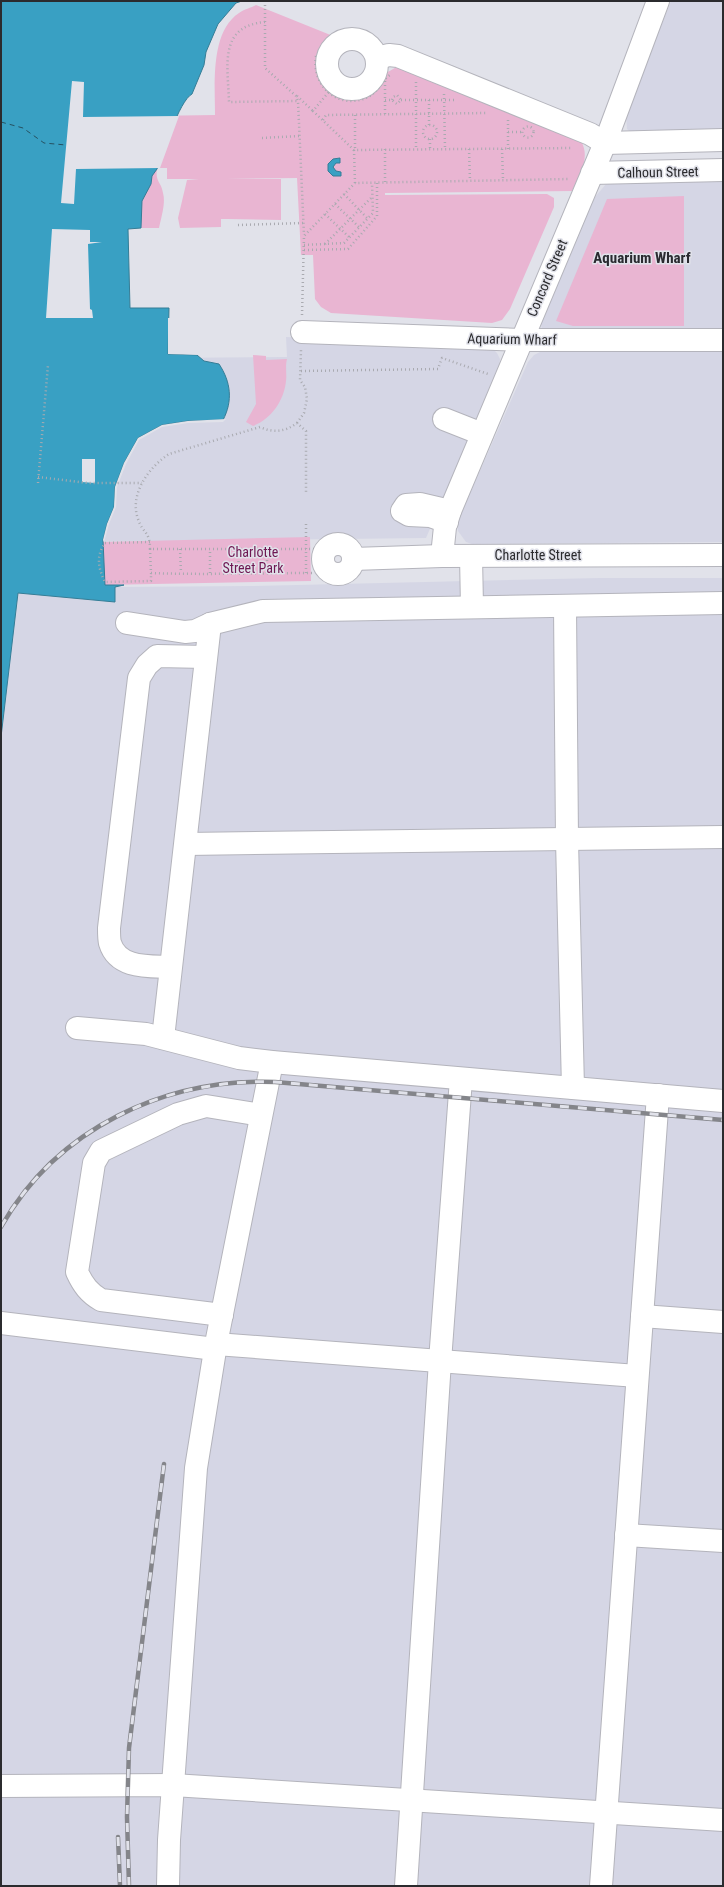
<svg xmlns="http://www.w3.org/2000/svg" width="724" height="1887" viewBox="0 0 724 1887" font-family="'Roboto Condensed',sans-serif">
  <rect width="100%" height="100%" fill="#e1e2ea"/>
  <!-- built -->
  <g fill="#d5d6e5">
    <polygon points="671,1 723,1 723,134 631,132 627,129 626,115"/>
    <polygon points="723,179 723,336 542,331 541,324 595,197 607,183"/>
    <polygon points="286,337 479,344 491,347 497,353 500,359 499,369 426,538 6,543 22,359 287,357"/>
    <polygon points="723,350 723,542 472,544 466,542 458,531 457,523 528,362 534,355 542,351"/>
    <polygon points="600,578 723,578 723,1886 1,1886 1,737 18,593 115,602 115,587 252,586"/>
  </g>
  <!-- green -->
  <g fill="#e9b5d2">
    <path d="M256,5L333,36C302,60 323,108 361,97C374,93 375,85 383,76C386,72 394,69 398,66L581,141C591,158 579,176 572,191L385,193V195L547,194L554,198V207L510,309L502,320L492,323L331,313L321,307L315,299L313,255H301L297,178L226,179H281V220L227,219H221V227L180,228L178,218L187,180L199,179H167V168H157C155,183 161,181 163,193C166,203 161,218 159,228H128L83,117L215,115C215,85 210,32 239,13C244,9 251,8 256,5Z"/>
    <polygon points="684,196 684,326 573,326 556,321 607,199"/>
    <path d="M253,355L266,356V360L287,359C285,367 287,374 286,381C284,401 271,419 253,426L246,422L256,404Z"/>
    <polygon points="310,537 311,581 102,585 102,542"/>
  </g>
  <!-- water -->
  <g fill="#39a0c3" stroke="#357d96">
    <path d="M1,1H242L236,3L218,24L206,52L204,65L192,94C179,101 163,153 157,169L152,176L151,184L142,201L141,228L128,229L130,308H169L168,354L197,355L204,361L219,364C231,382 233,401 223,420L188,421L162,425L138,438L124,463L115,487L114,507L107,524L103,540L105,585H124L115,587V602L18,593L1,737Z"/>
    <polygon points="340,158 340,163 336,163 333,167 336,171 341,172 341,176 333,176 328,171 328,164 333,159"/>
  </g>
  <!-- pier -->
  <g fill="#e1e2ea">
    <polygon points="72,81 84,82 83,117 179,116 160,168 76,169 74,204 61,203"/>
    <polygon points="52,229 90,230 90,242 102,242 88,244 90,309 92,310 93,318 46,318"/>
    <polygon points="168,318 170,318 170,352 197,353 200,355 168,354"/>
    <polygon points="226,419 223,422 188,423 162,427 139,440 126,464 117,487 116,507 109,524 104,542 103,540 107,524 114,507 115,487 124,463 138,438 162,425 188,421"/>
    <polygon points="82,459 95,459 95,483 82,482"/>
  </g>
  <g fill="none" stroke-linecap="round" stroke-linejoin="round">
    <!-- ferry -->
    <polyline stroke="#265161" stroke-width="1" stroke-dasharray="5 4" stroke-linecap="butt" points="1,122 23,128 44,143 66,145"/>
    <defs>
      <g id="minor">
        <circle cx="352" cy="64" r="25"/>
        <polyline points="377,58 389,55 398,56 590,134 605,143 723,140"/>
        <polyline points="592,173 723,170"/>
        <polyline points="302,332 521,340 723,340"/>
        <polyline points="444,419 482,434"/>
        <polyline points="447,522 430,516 409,515 402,511 406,505 420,504 450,511"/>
        <circle cx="338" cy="559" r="15"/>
        <polyline points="442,556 445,527 450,511 605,143 658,1"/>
        <polyline points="471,556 472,607"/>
        <polyline points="353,559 442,556 723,555"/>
        <polyline points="565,606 567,840 573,1088"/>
        <polyline points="127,623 185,632 195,631 210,624 263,611 723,603"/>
        <polyline points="186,844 723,837"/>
        <path d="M170,967C149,966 118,969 110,943C109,939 109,933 109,928L139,678L147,665L157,656L206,657"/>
        <polyline points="77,1028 146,1034 239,1058 272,1062 723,1101"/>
        <polyline points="163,1038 210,624"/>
        <path d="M222,1315L101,1300C89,1293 83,1285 77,1272L94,1163L101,1151L178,1114L206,1106L261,1115"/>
        <polyline points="642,1316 723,1322"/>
        <polyline points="1,1323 215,1349"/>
        <polyline points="216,1344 637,1376"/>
        <polyline points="626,1535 723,1541"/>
        <polyline points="1,1786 173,1785 723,1820"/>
        <polyline points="168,1886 169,1840 196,1468 216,1344 272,1062"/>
        <polyline points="406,1886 440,1361 461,1079"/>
        <polyline points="601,1886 658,1095"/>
      </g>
    </defs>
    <!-- minor casing -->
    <use href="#minor" stroke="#b4b4bc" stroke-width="24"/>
    <!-- path -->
    <g stroke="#a9aab0" stroke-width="2.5" stroke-dasharray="1 3" stroke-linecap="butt">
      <polyline points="265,1 265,68 296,96 298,101 304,235"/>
      <path d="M265,22C218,26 228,66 229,102L298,101"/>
      <path d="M316,56C311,86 339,111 368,97C378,92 381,81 390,75"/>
      <polyline points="416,82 416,149"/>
      <polyline points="336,83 313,111 354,150 573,148"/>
      <polyline points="444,94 445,149"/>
      <polyline points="297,96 313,111"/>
      <polyline points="385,100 392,100 394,102 397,104 401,100 397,95 393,97 392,100"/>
      <polyline points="401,100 455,100"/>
      <polyline points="429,100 429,125"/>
      <polyline points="385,114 385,79"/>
      <polyline points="355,115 355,150"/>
      <polyline points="323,120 326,115 487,113"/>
      <polyline points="508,120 508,149"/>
      <circle cx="430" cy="132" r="7"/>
      <circle cx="528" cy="132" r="5.5"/>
      <polyline points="508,132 522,132"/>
      <polyline points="262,138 299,136"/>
      <polyline points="430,139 430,149"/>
      <polyline points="385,149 385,183"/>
      <polyline points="469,149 470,181"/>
      <polyline points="502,149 503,180"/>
      <polyline points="354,150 355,183"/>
      <polyline points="344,194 367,218"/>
      <polyline points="335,204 359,227"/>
      <polyline points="325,214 349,237"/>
      <polyline points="238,225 303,223"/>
      <polyline points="325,244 372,197"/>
      <polyline points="304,245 344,243 373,213 372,183"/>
      <polyline points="304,250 348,249 377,216 377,183"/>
      <polyline points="302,315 304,236 355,183 570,179"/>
      <polyline points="301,371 438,369 442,358 488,374"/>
      <polyline points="297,423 304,413 307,399 305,387 300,380 301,350"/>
      <polyline points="38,477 88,483 142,483"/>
      <polyline points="38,483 48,365"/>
      <polyline points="306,524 306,549 314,549"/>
      <path d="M150,542L105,543C96,556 98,568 105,582L151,581V573"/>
      <path d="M150,549C150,531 143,534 138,519C129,494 149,467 169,454L260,427C273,433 285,432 297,423L306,431V493"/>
      <polyline points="180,549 181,573"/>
      <polyline points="238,549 239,573"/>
      <polyline points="210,573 210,549"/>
      <polyline points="267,573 267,549"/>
      <path d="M306,573V549H150L151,573C205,575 260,573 315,573"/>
    </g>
    <!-- minor -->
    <use href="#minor" stroke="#fff" stroke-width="22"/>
    <defs>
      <g id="rail">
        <path d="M1,1227C57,1128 165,1078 275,1082L723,1120"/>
        <polyline points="118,1837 120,1886"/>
        <polyline points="129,1886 127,1817 129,1748 164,1464"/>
      </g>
    </defs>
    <!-- rail casing -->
    <use href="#rail" stroke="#84858a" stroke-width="4.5"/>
    <!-- rail -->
    <use href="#rail" stroke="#e1e2ea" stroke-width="3" stroke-dasharray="9" stroke-linecap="butt"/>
  </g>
  <g text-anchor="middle" stroke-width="3" stroke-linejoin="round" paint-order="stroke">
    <!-- street labels -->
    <g font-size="14" fill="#2b2b2e" stroke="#e1e2ea">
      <text transform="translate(658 172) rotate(-1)" y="5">Calhoun Street</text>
      <text transform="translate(547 278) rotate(-67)" y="5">Concord Street</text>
      <text transform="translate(512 339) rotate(1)" y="5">Aquarium Wharf</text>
      <text x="538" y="560">Charlotte Street</text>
    </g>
    <!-- park labels -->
    <g font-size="14" fill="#6f1853" stroke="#e1e2ea">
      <text x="253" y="557">Charlotte<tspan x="253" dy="16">Street Park</tspan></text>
    </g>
    <!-- neighbourhood labels -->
    <g font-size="15" font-weight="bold" fill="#2a2a30" stroke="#e1e2ea">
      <text x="642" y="263">Aquarium Wharf</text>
    </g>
  </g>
  <!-- border -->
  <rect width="724" height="1887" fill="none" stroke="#2b2b2e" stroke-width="4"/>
</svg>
